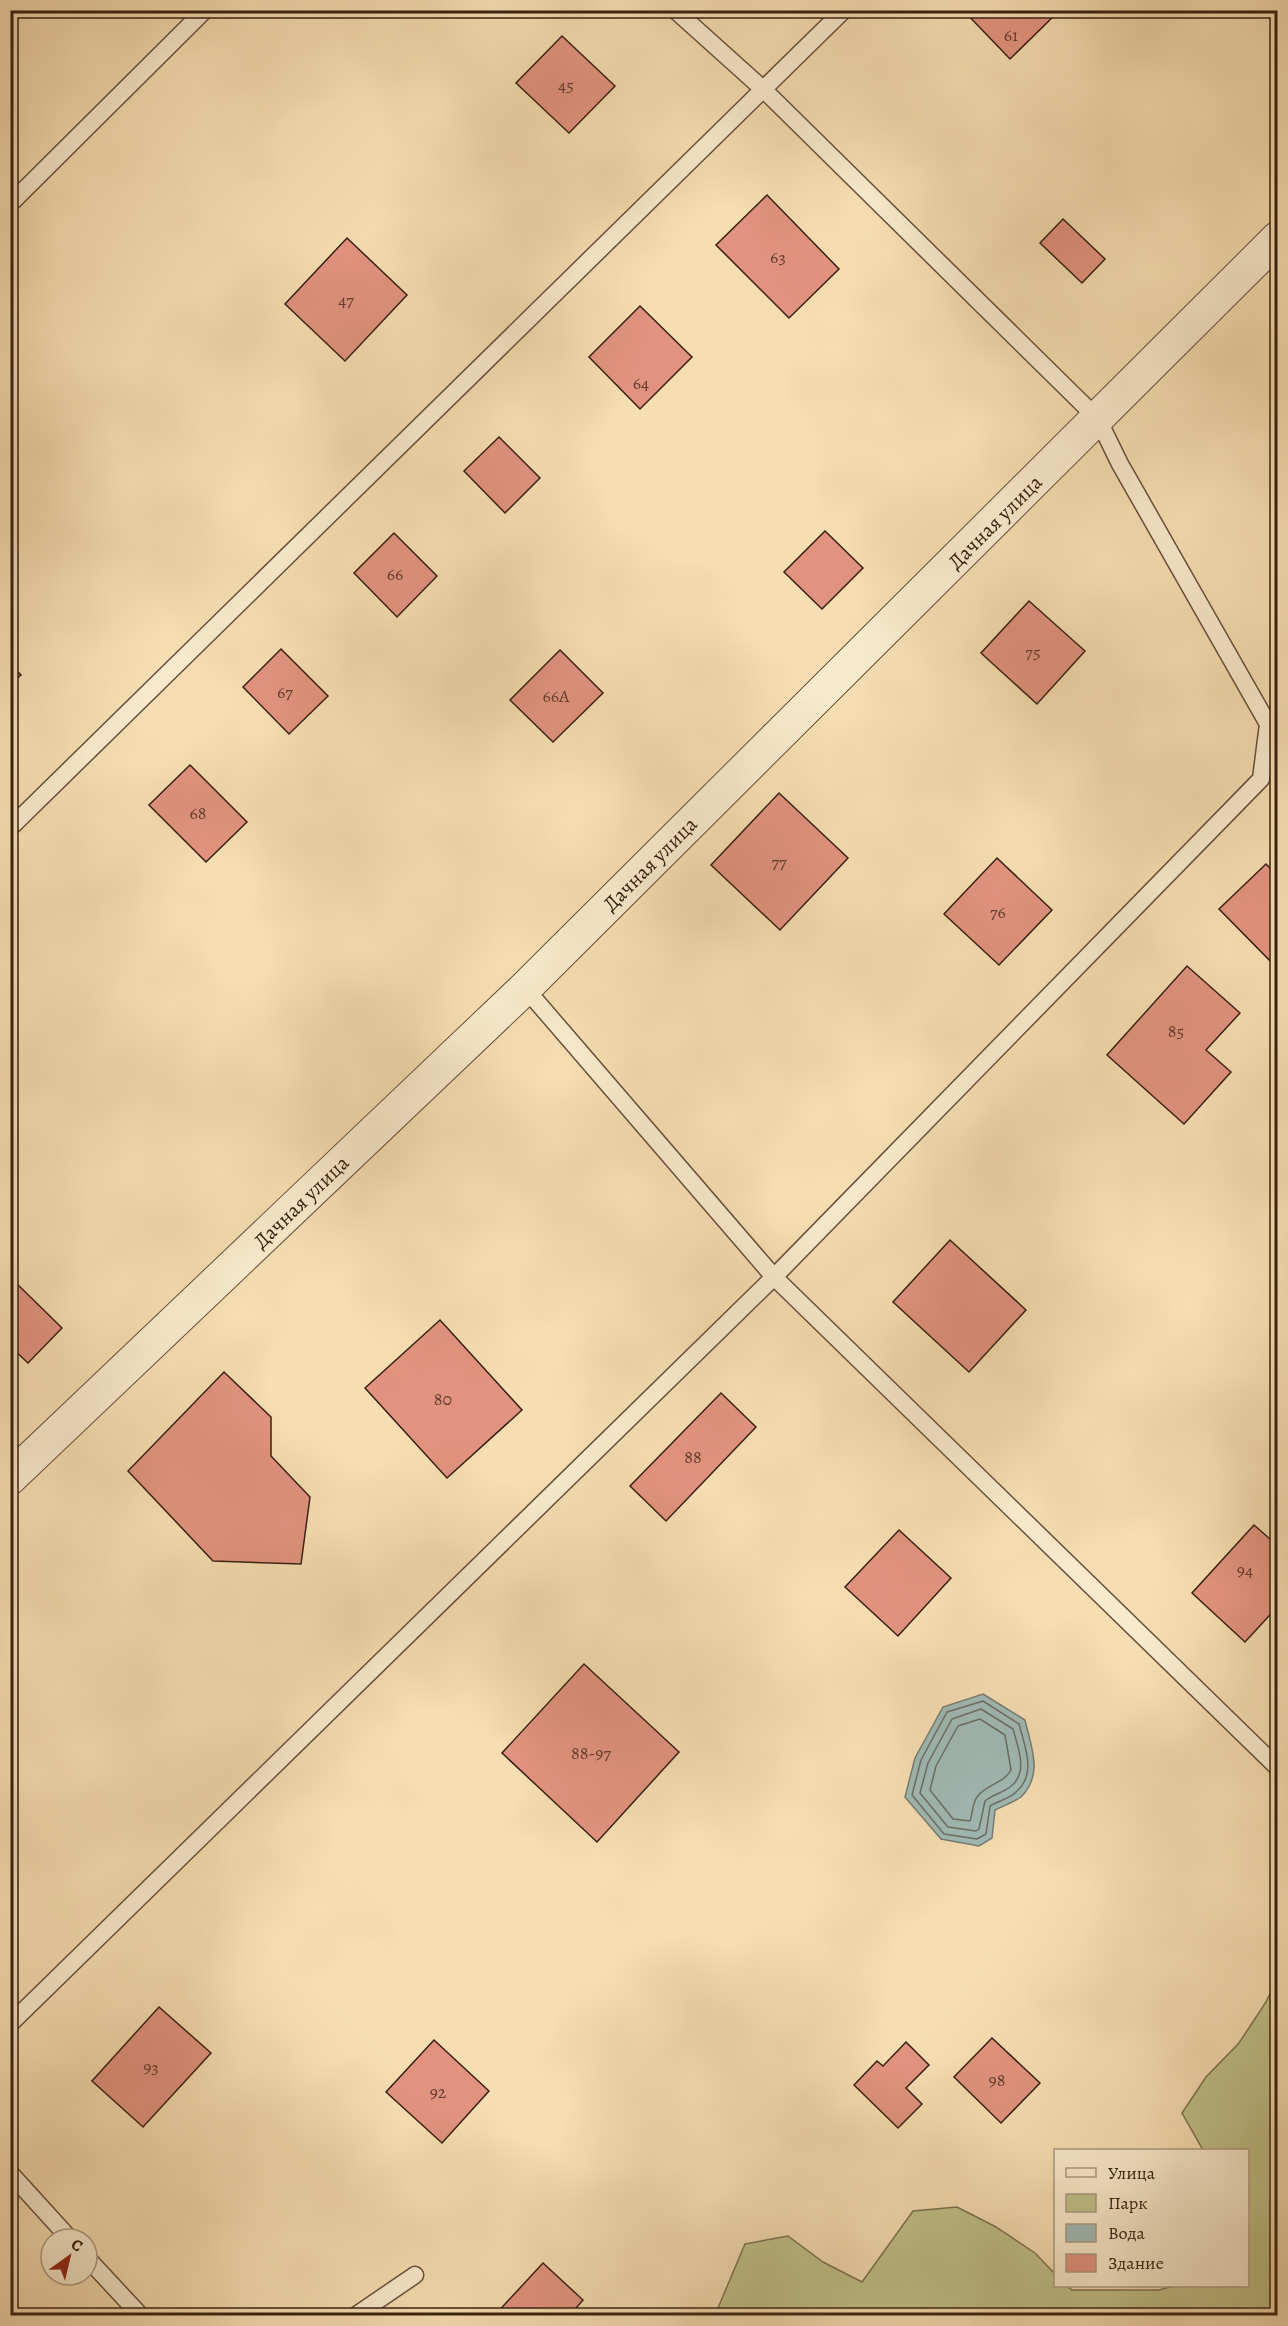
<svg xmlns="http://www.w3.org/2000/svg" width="1288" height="2326" viewBox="0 0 1288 2326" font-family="Alegreya,serif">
  <rect width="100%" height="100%" fill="#f6deb2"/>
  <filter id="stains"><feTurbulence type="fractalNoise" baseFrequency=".00333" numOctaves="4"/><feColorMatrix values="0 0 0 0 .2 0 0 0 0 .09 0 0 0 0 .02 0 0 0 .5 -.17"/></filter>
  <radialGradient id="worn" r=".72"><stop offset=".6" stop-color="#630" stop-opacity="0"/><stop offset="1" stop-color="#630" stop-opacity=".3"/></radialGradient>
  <!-- green -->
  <polygon fill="#c0c089" stroke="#7c704e" stroke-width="1.5" points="1277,1979 1277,2315 715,2315 745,2244 788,2236 823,2262 862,2282 913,2211 957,2207 996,2227 1035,2253 1055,2274 1056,2286 1067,2286 1072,2290 1159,2290 1173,2286 1248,2286 1248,2150 1203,2150 1182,2113 1206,2077 1239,2043 1266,2002"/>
  <!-- water -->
  <path fill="#a0bab6" stroke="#767c74" stroke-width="1.5" d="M983,1694L1025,1720C1031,1747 1044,1774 1021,1797C1014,1802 1003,1806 995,1810L992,1838L979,1846L941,1839L905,1797L915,1758L943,1707Z"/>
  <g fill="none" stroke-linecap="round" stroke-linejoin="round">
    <!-- shore -->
    <g stroke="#6c6d64" stroke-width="1.5">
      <path d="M983,1701L1019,1724C1025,1747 1037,1774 1016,1792C1009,1799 998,1801 990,1806L986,1834L977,1839L944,1834L912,1795L921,1760L947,1712Z"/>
      <path d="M981,1709L1013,1729C1018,1748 1029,1773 1010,1787C1002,1793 992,1795 985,1801L979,1829L976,1831L948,1827L920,1793L928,1763L952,1719Z"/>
      <path d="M980,1719L1005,1735L1011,1770C1003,1784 986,1784 977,1797C972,1804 973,1813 970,1821L953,1819L930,1790L936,1766L958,1726Z"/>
    </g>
  </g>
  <!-- building -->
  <g fill="#e2937f" stroke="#372012" stroke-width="1.5">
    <polygon points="963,10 1060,10 1010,59"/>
    <polygon points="562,36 615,86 569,133 516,83"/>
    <polygon points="767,195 839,269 789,318 716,245"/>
    <polygon points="1063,219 1105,259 1082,283 1040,243"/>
    <polygon points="347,238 407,295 345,361 285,304"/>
    <polygon points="640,306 692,357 640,409 589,357"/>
    <polygon points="499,437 540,478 505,513 464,471"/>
    <polygon points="825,531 863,568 822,609 784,572"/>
    <polygon points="394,533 437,576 397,617 354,573"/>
    <polygon points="1029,601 1085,651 1037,704 981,653"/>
    <polygon points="281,649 328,696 289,734 243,687"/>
    <polygon points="560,650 603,693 553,742 510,700"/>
    <polygon points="10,664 21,675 10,685"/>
    <polygon points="190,765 247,822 206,862 149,805"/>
    <polygon points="779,793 848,858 780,930 711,865"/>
    <polygon points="997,858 1052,910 999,965 944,914"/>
    <polygon points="1266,864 1278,876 1278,969 1219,909"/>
    <polygon points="1187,966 1240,1013 1206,1050 1231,1072 1184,1124 1107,1055"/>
    <polygon points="950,1240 1026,1310 969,1372 893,1302"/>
    <polygon points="10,1277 62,1328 28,1363 10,1346"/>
    <polygon points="440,1320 522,1410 447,1478 365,1388"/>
    <polygon points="224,1372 271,1417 271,1456 310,1497 301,1564 213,1561 128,1471"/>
    <polygon points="721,1393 756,1427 666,1521 630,1486"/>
    <polygon points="1254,1525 1278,1546 1278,1606 1245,1642 1192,1593"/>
    <polygon points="899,1530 951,1578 898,1636 845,1587"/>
    <polygon points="584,1664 679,1752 597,1842 502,1753"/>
    <polygon points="159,2007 211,2053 143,2127 92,2081"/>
    <polygon points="992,2038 1040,2083 1001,2123 954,2077"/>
    <polygon points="434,2040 489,2091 442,2143 386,2092"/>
    <polygon points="906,2042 929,2065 906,2088 922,2104 898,2128 854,2085 877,2061 883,2066"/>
    <polygon points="543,2263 583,2300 569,2316 494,2316"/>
  </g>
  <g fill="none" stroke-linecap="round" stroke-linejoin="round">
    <defs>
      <g id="lane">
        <polyline points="10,204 205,10"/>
        <polyline points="10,828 844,10"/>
        <polyline points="525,988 774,1277 1278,1768"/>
        <polyline points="10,2024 774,1277 1261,779 1268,724 1120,464 1098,419 764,90 675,10"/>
        <polyline points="10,2173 70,2239"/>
        <polyline points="87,2258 141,2316"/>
        <polyline points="355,2316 415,2275"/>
      </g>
      <polyline id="street" points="10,1478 525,988 1278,238"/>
    </defs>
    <!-- lane casing -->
    <use href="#lane" stroke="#67503a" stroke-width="19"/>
    <!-- street casing -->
    <use href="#street" stroke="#67503a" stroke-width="35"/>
    <!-- lane -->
    <use href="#lane" stroke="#f9eacd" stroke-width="16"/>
    <!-- street -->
    <use href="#street" stroke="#f9eacd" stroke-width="33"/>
  </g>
  <g text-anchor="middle" stroke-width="4.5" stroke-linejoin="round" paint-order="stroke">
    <!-- number labels -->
    <g font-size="18" fill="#623d2d">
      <text x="1011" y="41">61</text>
      <text x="566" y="91">45</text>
      <text x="778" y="263">63</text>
      <text x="346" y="306">47</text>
      <text x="641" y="389">64</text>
      <text x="395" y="580">66</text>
      <text x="1033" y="658">75</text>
      <text x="285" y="698">67</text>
      <text x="556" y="702">66А</text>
      <text x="198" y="819">68</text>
      <text x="779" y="868">77</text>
      <text x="998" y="918">76</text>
      <text x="1176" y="1037">85</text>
      <text x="443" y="1405">80</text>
      <text x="693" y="1463">88</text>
      <text x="1245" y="1576">94</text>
      <text x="591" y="1759">88-97</text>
      <text x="151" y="2073">93</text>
      <text x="997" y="2086">98</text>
      <text x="438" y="2098">92</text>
    </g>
    <!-- street labels -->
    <g font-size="21" fill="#372012" stroke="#f9eacd">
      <text transform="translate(995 522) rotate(-45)" y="7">Дачная улица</text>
      <text transform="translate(650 864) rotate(-45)" y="7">Дачная улица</text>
      <text transform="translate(301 1202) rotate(-44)" y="7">Дачная улица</text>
    </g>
  </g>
  <!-- margin -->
  <rect width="1288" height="2326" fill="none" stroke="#f6deb2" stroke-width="36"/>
  <rect x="12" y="12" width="1264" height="2302" fill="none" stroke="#372012" stroke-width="3"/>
  <rect x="18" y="18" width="1252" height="2290" fill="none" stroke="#372012" stroke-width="1.5"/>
  <!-- legend -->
  <rect x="1054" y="2149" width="195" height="138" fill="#f9eacd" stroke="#ab9982" stroke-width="1.5"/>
  <rect x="1066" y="2168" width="30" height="9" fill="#f9eacd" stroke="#ab9982" stroke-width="1.5"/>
  <text x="1108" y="2179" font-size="18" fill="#372012">Улица</text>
  <rect x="1066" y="2194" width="30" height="18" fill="#c0c089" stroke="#ab9982" stroke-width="1.5"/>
  <text x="1108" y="2209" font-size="18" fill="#372012">Парк</text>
  <rect x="1066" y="2224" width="30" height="18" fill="#a0bab6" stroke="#ab9982" stroke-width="1.5"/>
  <text x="1108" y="2239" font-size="18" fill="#372012">Вода</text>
  <rect x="1066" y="2254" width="30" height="18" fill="#e2937f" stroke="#ab9982" stroke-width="1.5"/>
  <text x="1108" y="2269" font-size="18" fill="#372012">Здание</text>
  <!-- north arrow -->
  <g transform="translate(69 2257) rotate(34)"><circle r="28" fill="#f9eacd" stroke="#ab9982" stroke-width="1.5"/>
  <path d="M0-4.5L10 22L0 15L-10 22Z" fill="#8f2418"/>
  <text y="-9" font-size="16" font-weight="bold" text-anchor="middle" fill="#372012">С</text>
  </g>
  <rect width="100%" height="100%" filter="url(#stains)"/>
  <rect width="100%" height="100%" fill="url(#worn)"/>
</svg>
